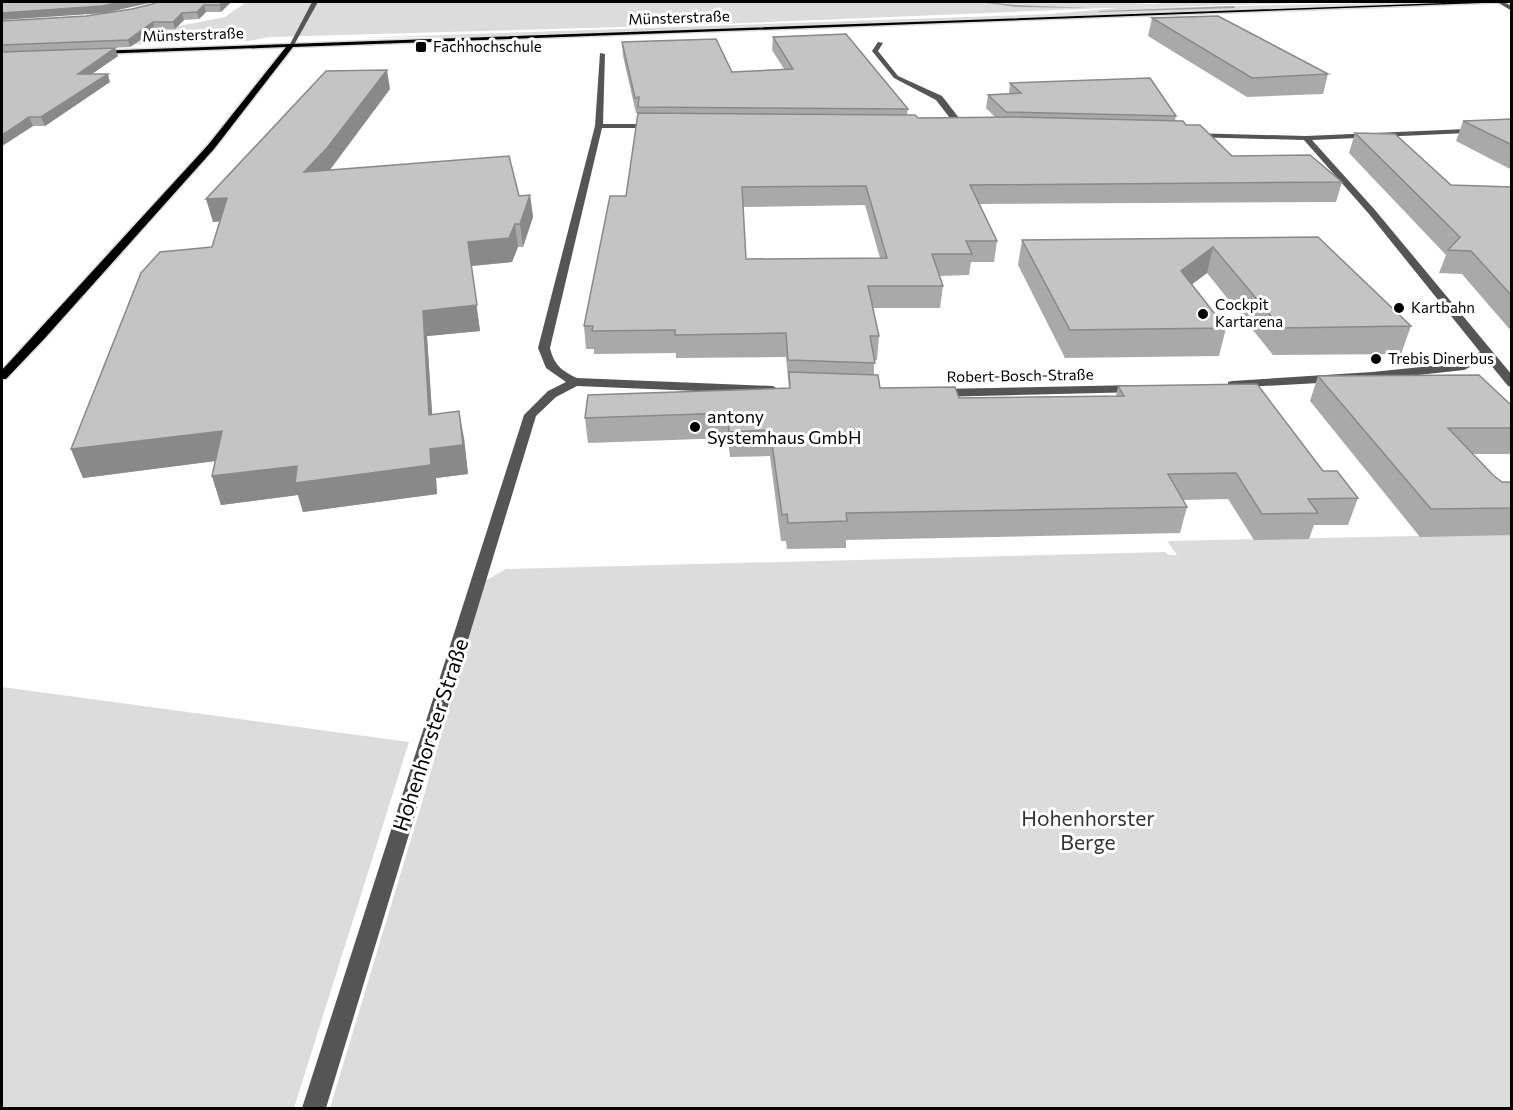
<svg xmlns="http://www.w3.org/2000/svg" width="1513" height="1110" viewBox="0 0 1513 1110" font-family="Commissioner,sans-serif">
  <rect width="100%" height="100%" fill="#fff"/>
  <!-- green -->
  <g fill="#dcdcdc">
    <polygon points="246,2 1110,2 1154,4 1173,2 1335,2 1131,8 1432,2 505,36 358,38 1051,14 1117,8 1106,8 695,25 270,37 248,41 116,45 159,30 225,17"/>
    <polygon points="1511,534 1511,1108 330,1108 423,799 485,581 506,569 1165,552 1169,555 1177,555 1167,541"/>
    <polygon points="2,687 409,742 294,1108 2,1108"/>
  </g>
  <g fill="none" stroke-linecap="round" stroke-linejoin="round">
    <!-- stream -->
    <g fill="#a3a3a3" fill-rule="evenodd">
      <polygon points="986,2 1016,5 1090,8 1016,7 987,3"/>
      <polygon points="1234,6 1235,8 1098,12 1100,11"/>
    </g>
    <defs>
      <polygon id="major" points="1472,2 1510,2 293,47 214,149 45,338 6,379 2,379 2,370 208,145 286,47 97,54 95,51"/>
    </defs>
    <!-- major casing -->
    <use href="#major" stroke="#dbdbdb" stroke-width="3"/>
    <!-- minor -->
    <g fill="#555" fill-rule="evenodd">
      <polygon points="312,2 318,2 294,45 289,46"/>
      <polygon points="1497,2 1503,2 1512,6 1512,11"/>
      <polygon points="878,42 883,43 878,51 898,76 942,96 966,127 966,131 960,131 936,100 894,78 872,51"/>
      <path d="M600,53L605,54L603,124H657L661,126L657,128H602L550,348C554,365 562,371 577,378L773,386L779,390L773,394L577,386L556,397L536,416L326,1108H302L524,415L548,391L566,382L546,368L538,348L595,126Z"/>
      <polygon points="1512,127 1512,131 1312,140 1375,210 1512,375 1512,387 1508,386 1486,359 1464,370 1372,380 1228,388 1228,382 1232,381 1372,372 1461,363 1480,352 1369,214 1304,140 1191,137 1187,135 1188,133 1306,136"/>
      <polygon points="1136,385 1142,389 1140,392 938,397 932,393 938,389"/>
    </g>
    <!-- major -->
    <use href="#major" fill="#000" fill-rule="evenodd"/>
  </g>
  <!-- wall -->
  <g fill="#a9a9a9" fill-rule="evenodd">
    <polygon points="157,2 231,2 221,12 206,12 199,19 184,20 175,29 155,30 130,47 13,52 118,56 92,74 110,82 45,126 33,126 2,146 2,21 86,16 132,9 152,4"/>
    <polygon points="1152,18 1328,74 1323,94 1247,97 1148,36"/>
    <path d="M773,37L908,109L907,115L918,118L995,117L986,108L988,95L1009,94L1010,83L1176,116L1175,121L1186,125L1232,156L1342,182L1336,202L980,204L997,241L994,262H971L969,275L939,276L943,286L940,308H873L879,336L877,360H874V375L880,388L959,398L1116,396L1118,386L1323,471L1358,498L1348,525H1314L1309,539L1254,540L1228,499L1183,500L1187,507L1180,533L846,540V548L787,549L786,541H781L770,456L730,457L728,438L588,443L585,418L789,389L786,357L676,358V353L594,354V349H586L584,326L626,196L639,113H636L623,56L622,42L732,72L784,69L772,50ZM865,205L880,258L746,259L743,207Z"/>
    <polygon points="390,89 330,170 519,196 530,195 533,217 523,247 518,247 512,262 471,266 480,331 427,336 432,414 464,438 468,474 436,478 437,494 303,512 298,495 221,505 212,476 215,461 83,478 71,449 212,247 220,221 213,222"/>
    <polygon points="1512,119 1512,170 1456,141 1463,121"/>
    <polygon points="1355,133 1451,185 1512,187 1512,332 1462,274 1439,273 1446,255 1349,153"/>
    <polygon points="1318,237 1411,326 1401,354 1273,355 1207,273 1192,284 1226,328 1219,356 1065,358 1018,265 1022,240"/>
    <polygon points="1318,376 1512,406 1512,454 1473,454 1493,475 1502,482 1512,482 1512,535 1420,537 1310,401"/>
  </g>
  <!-- shaded-wall -->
  <g fill="#898989">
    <polygon points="121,2 154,2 105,13 2,20 2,13"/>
    <polygon points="223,2 231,2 221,12 220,5"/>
    <polygon points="204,5 206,12 199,19 197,12"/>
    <polygon points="182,13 184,20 175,29 173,22"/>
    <polygon points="153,22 155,30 130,47 128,40"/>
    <polygon points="115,48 118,56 80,82 78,74"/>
    <polygon points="387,70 390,89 331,168 309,193 304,172"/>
    <polygon points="108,74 110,82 45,126 41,117"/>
    <polygon points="29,117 33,126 2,146 2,135"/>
    <polygon points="530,195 533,217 523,247 520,224"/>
    <polygon points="227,198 233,220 213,222 206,199"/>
    <polygon points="515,224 518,247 512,262 471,266 480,331 427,336 434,442 429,415 423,311 468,242"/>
    <polygon points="1213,247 1207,273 1175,297 1181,271"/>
    <polygon points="459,411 464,438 468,474 436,478 437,494 303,512 298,495 221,505 212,476 430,449"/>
    <polygon points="222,431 231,459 83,478 71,449"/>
  </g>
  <!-- building -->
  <g fill="#c4c4c4" stroke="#898989" stroke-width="1.5" fill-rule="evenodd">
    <polygon points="2,2 121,2 102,6 2,13"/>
    <polygon points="157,2 223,2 220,5 204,5 197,12 182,13 173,22 153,22 128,40 2,45 2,21 86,16 132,9 152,4"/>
    <polygon points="1218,16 1328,74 1252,78 1152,18"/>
    <polygon points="846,34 908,109 638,107 639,97 635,98 622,42 716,39 732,72 793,69 773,37"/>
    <polygon points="115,48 78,74 108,74 41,117 29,117 2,135 2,52"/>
    <polygon points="387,70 327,148 304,172 509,156 519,196 530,195 520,224 515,224 509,238 468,242 477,305 423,311 429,415 459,411 463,445 430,449 431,465 295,483 297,466 212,476 222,431 71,449 141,273 160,252 212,247 227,198 206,199 326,71"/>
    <polygon points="1150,78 1176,116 1006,112 988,95 1021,93 1010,83"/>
    <path d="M638,113L915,115L918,118L1015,117L1183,121L1186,125H1200L1232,156L1310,155L1342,182L970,185L997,241H966L972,254H932L943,286H868L879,336H870L875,363L788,360L786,333L675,335V330L592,331L593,326H584L610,196H626ZM866,186L887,258L746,259L742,187Z"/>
    <polygon points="1512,119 1512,145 1463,121"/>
    <polygon points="1355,133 1395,134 1451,185 1512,187 1512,296 1471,251 1448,250 1460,237"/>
    <polygon points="1318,237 1411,326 1281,328 1213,247 1181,271 1226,328 1070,330 1022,240"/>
    <polygon points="789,372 878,375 880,388 955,387 959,398 1124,396 1118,386 1257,384 1323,471 1337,471 1358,498 1308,499 1318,513 1262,514 1236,473 1168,474 1187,507 846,513 847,521 788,523 787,514 782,515 770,430 729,432 728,413 585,418 588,395 790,388"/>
    <polygon points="1479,375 1512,406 1512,428 1448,428 1493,475 1502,482 1512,482 1512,508 1431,509 1318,376"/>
  </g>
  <!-- markers -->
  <g fill="#000" stroke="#fff" stroke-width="2">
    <rect x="415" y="41" width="12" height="12" rx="3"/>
    <circle cx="1399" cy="308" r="6"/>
    <circle cx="1203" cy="314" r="6"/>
    <circle cx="1376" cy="359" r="6"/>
    <circle cx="695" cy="427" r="6"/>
  </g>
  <g text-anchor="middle" stroke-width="6" stroke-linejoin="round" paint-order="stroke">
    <!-- far-street labels -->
    <g font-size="15" fill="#000" stroke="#fff">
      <text transform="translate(679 18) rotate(-2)" y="5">Münsterstraße</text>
      <text transform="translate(193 35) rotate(-2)" y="5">Münsterstraße</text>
      <text transform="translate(1020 376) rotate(-1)" y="5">Robert-Bosch-Straße</text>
    </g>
    <!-- far-poi labels -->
    <g font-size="15" fill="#000" stroke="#fff" text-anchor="start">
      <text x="433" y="52">Fachhochschule</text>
      <text x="1215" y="310">Cockpit<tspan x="1215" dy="17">Kartarena</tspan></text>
      <text x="1411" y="313">Kartbahn</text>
      <text x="1388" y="364">Trebis Dinerbus</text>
    </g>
    <!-- poi labels -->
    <g font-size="18" fill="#000" stroke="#fff" text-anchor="start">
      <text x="707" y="423">antony<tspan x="707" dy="21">Systemhaus GmbH</tspan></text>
    </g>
    <!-- near-street labels -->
    <g font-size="21" fill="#000" stroke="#fff">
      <text transform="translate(431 735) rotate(-72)" y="7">Hohenhorster Straße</text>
    </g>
    <!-- near-park labels -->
    <g font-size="21" fill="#333" stroke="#fff">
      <text x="1088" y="826">Hohenhorster<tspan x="1088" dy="24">Berge</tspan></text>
    </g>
  </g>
  <!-- border -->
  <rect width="1513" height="1110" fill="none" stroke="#000000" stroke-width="6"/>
</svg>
